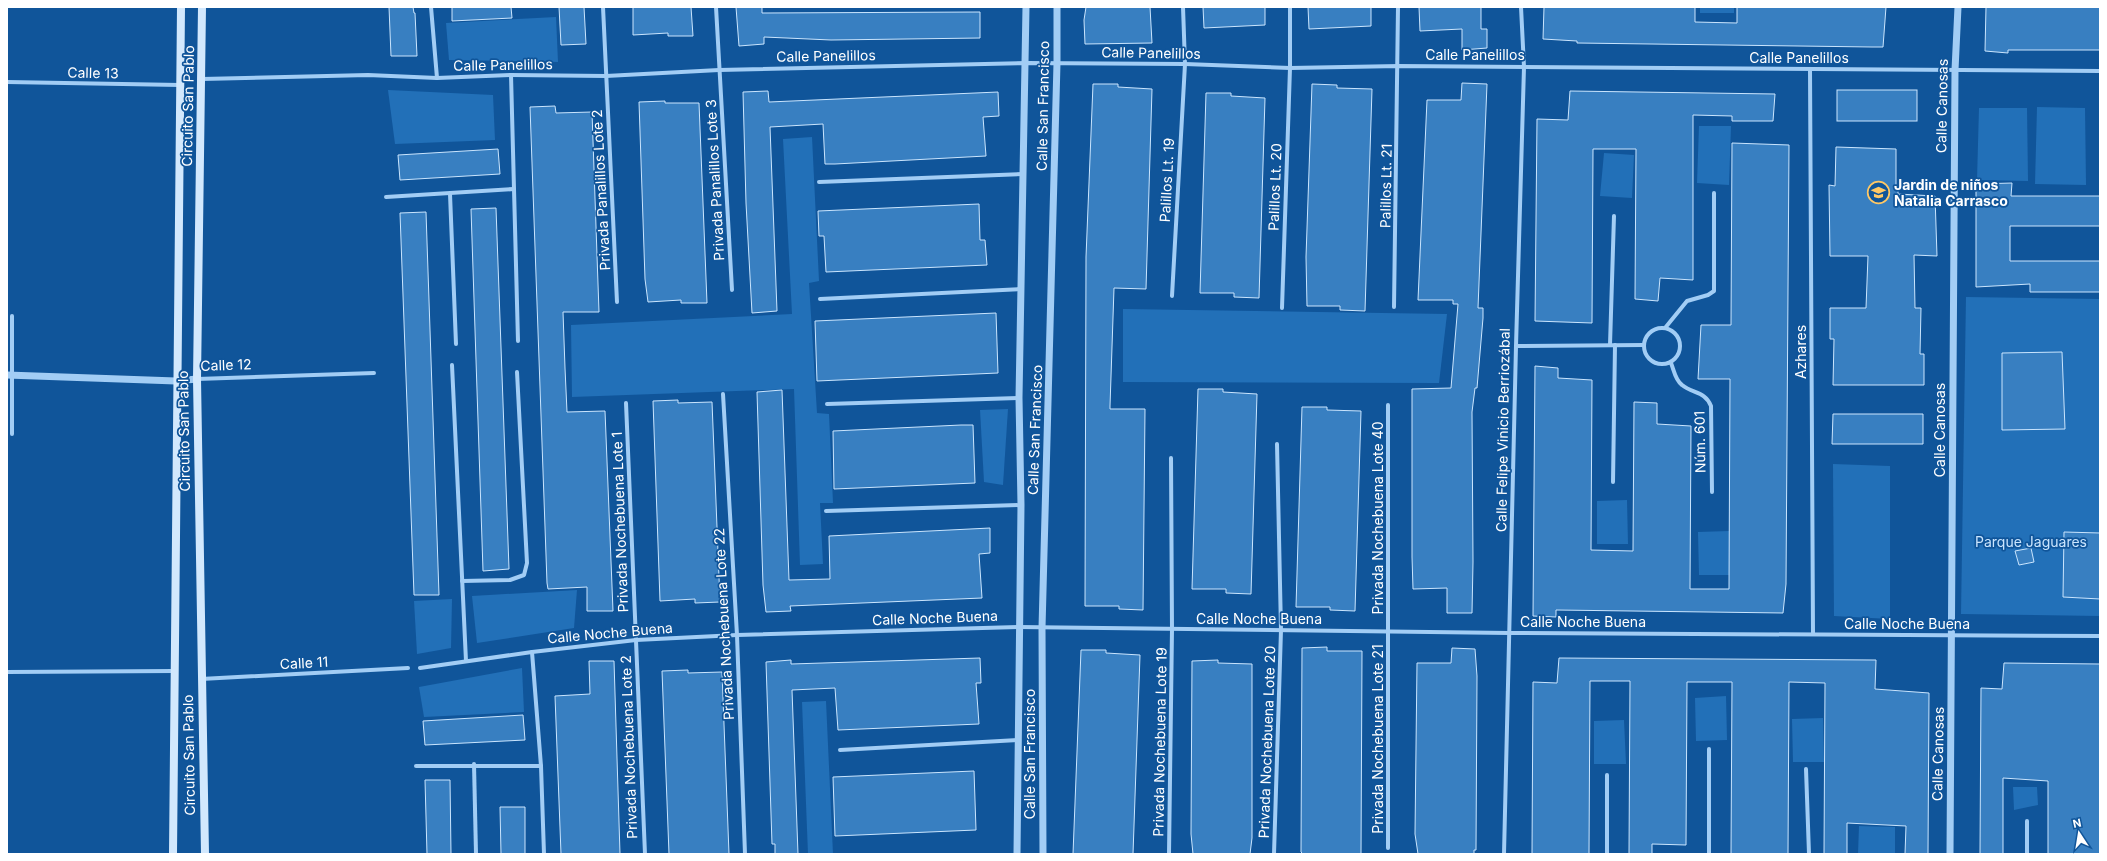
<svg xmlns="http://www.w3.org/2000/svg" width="2107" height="861" viewBox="0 0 2107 861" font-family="Inter,sans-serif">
  <rect width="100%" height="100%" fill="#10559a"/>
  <!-- green -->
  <g fill="#2270b8">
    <rect x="1700" y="7" width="34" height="6"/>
    <polygon points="556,17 558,62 449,60 446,23"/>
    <polygon points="388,90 493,95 495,140 395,144"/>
    <polygon points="2037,107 2085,108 2086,185 2035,184"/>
    <polygon points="1979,108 2027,108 2028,181 1977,180"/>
    <polygon points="1699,126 1731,126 1729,185 1697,183"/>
    <polygon points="812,137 819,281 809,283 817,413 829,414 833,503 820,503 823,564 800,565 794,389 572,397 571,325 792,314 783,139"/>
    <polygon points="1604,153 1634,155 1632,198 1600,196"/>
    <polygon points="1966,297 2100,299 2100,616 1961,614"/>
    <polygon points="1123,309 1447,314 1439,383 1123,382"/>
    <polygon points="1008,409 1003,485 984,482 980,410"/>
    <polygon points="1833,464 1890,466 1890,619 1834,616"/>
    <polygon points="1627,500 1628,544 1597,544 1597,501"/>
    <polygon points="1729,531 1730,575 1699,575 1698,532"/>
    <polygon points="577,590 574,628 477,643 472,596"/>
    <polygon points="452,599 451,648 417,654 414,601"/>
    <polygon points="522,668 524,712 424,717 419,687"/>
    <polygon points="1726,696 1727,740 1696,741 1695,698"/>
    <polygon points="826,701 833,854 808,854 802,702"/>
    <polygon points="1823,718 1824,762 1793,762 1792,719"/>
    <polygon points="1624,720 1626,764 1594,764 1594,721"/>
    <polygon points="2013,787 2037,787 2038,805 2014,810"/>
    <polygon points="1859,826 1895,827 1895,854 1858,854"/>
  </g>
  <!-- building -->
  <g fill="#387fc1" stroke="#cae5fe">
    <polygon points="389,7 413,7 414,13 415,13 417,56 391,56"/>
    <polygon points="452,7 511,7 512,18 452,21"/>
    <polygon points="559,7 584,7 586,44 561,45"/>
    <polygon points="633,7 691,7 693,36 668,36 668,33 633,35"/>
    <polygon points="736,7 762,7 762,13 980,12 980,38 831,40 764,37 764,44 739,46"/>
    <polygon points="1086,7 1150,7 1152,43 1085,44 1084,20"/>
    <polygon points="1203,7 1265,7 1265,25 1204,28"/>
    <polygon points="1308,7 1371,7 1371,26 1309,29"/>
    <polygon points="1419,7 1481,7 1481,29 1487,29 1487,48 1462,50 1462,29 1420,31"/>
    <polygon points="1544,7 1695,7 1695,22 1737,23 1737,7 1886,7 1883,47 1872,47 1577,43 1577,41 1543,39"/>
    <polygon points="1986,7 2100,7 2100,50 2008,50 2008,53 1985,51"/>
    <polygon points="1462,83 1487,84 1478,308 1483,308 1483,318 1477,388 1475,388 1472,412 1473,562 1472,613 1447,613 1447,588 1413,589 1412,557 1412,389 1451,388 1458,304 1453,304 1453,300 1418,300 1427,100 1461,100"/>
    <polygon points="1093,84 1118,84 1118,87 1152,89 1146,289 1114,288 1110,406 1110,409 1145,409 1143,610 1119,609 1119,606 1085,606 1086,257"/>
    <polygon points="1312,84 1337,85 1337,88 1372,89 1365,311 1340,310 1340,306 1307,306 1306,257"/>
    <rect x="1837" y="90" width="80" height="31"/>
    <polygon points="768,91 769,102 998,92 999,116 983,117 986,156 835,164 825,164 823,124 770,127 777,311 752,313 746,203 743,92"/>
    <polygon points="1570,91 1775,94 1773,121 1732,121 1732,116 1693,115 1693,280 1660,278 1658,301 1635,299 1636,149 1593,149 1592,323 1535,321 1537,119 1568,120"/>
    <polygon points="1206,93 1231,93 1231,96 1265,98 1259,298 1234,297 1234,293 1200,293"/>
    <polygon points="665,101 665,103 699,103 707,303 681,303 681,300 648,302 645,279 639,102"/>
    <polygon points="555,106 556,113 592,112 599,312 563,312 565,368 567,412 605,411 613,611 587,611 587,587 548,589 547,583 530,107"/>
    <polygon points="1732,143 1789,145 1786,584 1783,613 1556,610 1556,617 1533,616 1535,366 1558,368 1558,378 1592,380 1591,550 1633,551 1634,402 1657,403 1657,424 1691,426 1690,589 1729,589 1730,379 1698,379 1701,325 1731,325"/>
    <polygon points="1836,147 1896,149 1896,188 1898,188 1898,194 1935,196 1937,256 1914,255 1915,308 1921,308 1920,354 1924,354 1924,385 1833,385 1834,339 1830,339 1830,308 1866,308 1868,256 1830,256 1829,185 1835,186"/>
    <polygon points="498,149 500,174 400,180 398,155"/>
    <polygon points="2012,183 2011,196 2100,196 2100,226 2010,226 2010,261 2100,261 2100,292 2030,292 2030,284 1976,287 1976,184"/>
    <polygon points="979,204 980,240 985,240 987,265 826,272 824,236 819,236 818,211"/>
    <polygon points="496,208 509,569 483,571 471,209"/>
    <polygon points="426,212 439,595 414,595 400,213"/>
    <polygon points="996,313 998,373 817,381 815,321"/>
    <polygon points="2062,352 2065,429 2002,430 2002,353"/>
    <polygon points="1198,389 1223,389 1223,392 1257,394 1251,594 1226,593 1226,589 1192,589"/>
    <polygon points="782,390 789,580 830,579 829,536 990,528 990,553 979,554 982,598 790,606 791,611 766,612 763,585 757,392"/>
    <polygon points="678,400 678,403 712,402 720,602 695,603 695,599 660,601 653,401"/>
    <polygon points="1302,407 1327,407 1327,410 1361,411 1355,611 1330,610 1330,607 1296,607"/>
    <polygon points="1833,414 1923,414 1923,444 1832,444"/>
    <polygon points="961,425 973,425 975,483 834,489 833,431"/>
    <polygon points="2064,532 2100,533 2100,599 2063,597"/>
    <polygon points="2031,548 2034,562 2019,565 2015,551"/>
    <polygon points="1327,647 1327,651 1362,651 1361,854 1303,854 1301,852 1302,648"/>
    <polygon points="1452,648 1475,649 1477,676 1476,850 1474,850 1474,854 1418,854 1415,834 1417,663 1451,663"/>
    <polygon points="1081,650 1106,650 1106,653 1140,655 1133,854 1073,854"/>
    <polygon points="980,658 981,683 976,683 979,724 838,730 835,688 792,690 798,854 775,854 775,844 772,844 766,662 791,660 791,664"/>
    <polygon points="1559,658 1876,660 1875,689 1929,693 1928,854 1905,854 1906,826 1847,823 1847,854 1824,854 1825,683 1789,682 1788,854 1731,854 1732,682 1687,682 1686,845 1652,844 1652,854 1629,854 1630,681 1590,681 1589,854 1532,854 1533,682 1557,683"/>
    <polygon points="1218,660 1218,663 1252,664 1252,838 1250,854 1193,854 1191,834 1192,661"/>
    <polygon points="589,661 614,661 620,854 561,854 555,696 590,694"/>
    <polygon points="2004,663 2100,664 2100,854 2048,854 2048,781 2003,778 2003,854 1980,854 1981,688 2002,689"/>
    <polygon points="688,670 688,673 722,672 729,854 669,854 662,671"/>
    <polygon points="523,715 525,740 425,745 423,721"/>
    <polygon points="974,771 976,830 835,836 833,777"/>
    <polygon points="425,780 450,780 451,854 427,854"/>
    <polygon points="500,807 525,807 525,854 501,854"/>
  </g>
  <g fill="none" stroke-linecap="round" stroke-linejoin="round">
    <!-- minor -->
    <g stroke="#a2cdf5" stroke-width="4">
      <polyline points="431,7 437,78"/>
      <polyline points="603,7 617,302"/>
      <polyline points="716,7 732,290"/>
      <polyline points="1810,70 1813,634"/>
      <polyline points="511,75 518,341"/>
      <polyline points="202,79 368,75 437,78 511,75 606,76 719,70 1026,63 1185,64 1290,68 1399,66 2100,71"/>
      <polyline points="7,82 180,85"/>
      <polyline points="819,182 1023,174"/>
      <polyline points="450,194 456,344"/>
      <polyline points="386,197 514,189"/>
      <polyline points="1172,296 1185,64 1183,7"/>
      <polyline points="820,299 1022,289"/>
      <polyline points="1394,307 1398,7"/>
      <polyline points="1282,308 1290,68 1290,7"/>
      <polyline points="12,316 12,434"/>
      <polyline points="1665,328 1687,301 1708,295 1714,291 1714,193"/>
      <circle cx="1662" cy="346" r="18"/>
      <polyline points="1610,345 1614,216"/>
      <polyline points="1516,346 1644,345"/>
      <path d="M1671,363C1674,370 1675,380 1682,385C1693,394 1705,391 1711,406L1712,492"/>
      <polyline points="452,365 466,661"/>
      <polyline points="197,379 374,373"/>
      <polyline points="723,394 737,635 745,854"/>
      <polyline points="626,403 645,854"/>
      <polyline points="827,404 1019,398"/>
      <polyline points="1388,405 1388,848"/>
      <polyline points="1613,482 1615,345"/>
      <polyline points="826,511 1021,505"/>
      <polyline points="462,581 510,580 524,575 527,563 517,372"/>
      <polyline points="532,652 541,766 544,854"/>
      <polyline points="420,668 532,652 636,640 737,635 1019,627 1509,633 2100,636"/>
      <polyline points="7,672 174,671"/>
      <polyline points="201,679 408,668"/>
      <polyline points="840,750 1018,740"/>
      <polyline points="474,764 476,854"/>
      <polyline points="416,766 541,766"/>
      <polyline points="1806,769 1809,854"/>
      <polyline points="2027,821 2027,854"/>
      <polyline points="1169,854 1172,629 1171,458"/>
      <polyline points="1274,854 1281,630 1277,444"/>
      <polyline points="1504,854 1516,346 1524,67 1521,7"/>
      <polyline points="1607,854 1607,775"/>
      <polyline points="1709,854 1709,749"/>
    </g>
    <!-- tertiary -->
    <g stroke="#a2cdf5" stroke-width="7">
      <polyline points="7,375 176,381 197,379"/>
      <polyline points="1017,854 1021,505 1019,398 1026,7"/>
      <polyline points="1043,854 1042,628 1057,63 1057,7"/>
      <polyline points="1950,854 1955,70 1958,7"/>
    </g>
    <!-- secondary -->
    <g stroke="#d2e8fd" stroke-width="8">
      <polyline points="202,7 197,379 205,854"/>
      <polyline points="173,854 181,7"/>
    </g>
  </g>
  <!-- icons -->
  <defs>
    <symbol id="school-ring" viewBox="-11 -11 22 22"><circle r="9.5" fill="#10559a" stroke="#ffc865" stroke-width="1.5"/><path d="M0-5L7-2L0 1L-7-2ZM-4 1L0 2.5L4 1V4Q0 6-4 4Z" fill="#ffc865"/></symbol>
  </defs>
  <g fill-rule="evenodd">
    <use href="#school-ring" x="1866" y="180" width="25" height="25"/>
  </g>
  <g text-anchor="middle" stroke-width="3.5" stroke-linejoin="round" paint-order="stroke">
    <!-- street labels -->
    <g font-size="14" fill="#fff" stroke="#10559a">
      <text transform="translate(1151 53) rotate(1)" y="5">Calle Panelillos</text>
      <text x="1475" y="60">Calle Panelillos</text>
      <text transform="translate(826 56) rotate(-1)" y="5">Calle Panelillos</text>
      <text x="1799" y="63">Calle Panelillos</text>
      <text transform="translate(503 65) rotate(-1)" y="5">Calle Panelillos</text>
      <text transform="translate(93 73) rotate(1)" y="5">Calle 13</text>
      <text transform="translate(188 106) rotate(-89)" y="5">Circuito San Pablo</text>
      <text transform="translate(1043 106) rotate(-89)" y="5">Calle San Francisco</text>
      <text transform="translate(1942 106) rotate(-89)" y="5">Calle Canosas</text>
      <text transform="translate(715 180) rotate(-93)" y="5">Privada Panalillos Lote 3</text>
      <text transform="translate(1167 180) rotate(-87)" y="5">Palillos Lt. 19</text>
      <text transform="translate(1386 186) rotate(-89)" y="5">Palillos Lt. 21</text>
      <text transform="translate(1275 187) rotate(-88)" y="5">Palillos Lt. 20</text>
      <text transform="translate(601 190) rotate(-93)" y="5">Privada Panalillos Lote 2</text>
      <text transform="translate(1801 352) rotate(-90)" y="5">Azhares</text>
      <text transform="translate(226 365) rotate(-2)" y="5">Calle 12</text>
      <text transform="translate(1035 430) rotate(-88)" y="5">Calle San Francisco</text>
      <text transform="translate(1503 430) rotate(-89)" y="5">Calle Felipe Vinicio Berriozábal</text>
      <text transform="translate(1940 430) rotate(-90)" y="5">Calle Canosas</text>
      <text transform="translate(184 431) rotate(-91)" y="5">Circuito San Pablo</text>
      <text transform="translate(1700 442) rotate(-91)" y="5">Núm. 601</text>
      <text transform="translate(1378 518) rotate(-90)" y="5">Privada Nochebuena Lote 40</text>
      <text transform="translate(620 522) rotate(-92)" y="5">Privada Nochebuena Lote 1</text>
      <text transform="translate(935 618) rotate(-2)" y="5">Calle Noche Buena</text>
      <text x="1259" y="624">Calle Noche Buena</text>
      <text x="1583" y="627">Calle Noche Buena</text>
      <text transform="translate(724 624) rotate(-93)" y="5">Privada Nochebuena Lote 22</text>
      <text x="1907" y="629">Calle Noche Buena</text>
      <text transform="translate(610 633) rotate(-5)" y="5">Calle Noche Buena</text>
      <text transform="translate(304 663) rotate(-3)" y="5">Calle 11</text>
      <text transform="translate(1378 739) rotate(-90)" y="5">Privada Nochebuena Lote 21</text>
      <text transform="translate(1160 742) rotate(-89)" y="5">Privada Nochebuena Lote 19</text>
      <text transform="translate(1267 742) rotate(-88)" y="5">Privada Nochebuena Lote 20</text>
      <text transform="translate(629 747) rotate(-92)" y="5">Privada Nochebuena Lote 2</text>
      <text transform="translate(1030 754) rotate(-90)" y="5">Calle San Francisco</text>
      <text transform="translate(1938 754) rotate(-89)" y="5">Calle Canosas</text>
      <text transform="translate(189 755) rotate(-91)" y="5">Circuito San Pablo</text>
    </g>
    <!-- poi labels -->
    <g font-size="14" font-weight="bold" fill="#fff" stroke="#10559a" text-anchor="start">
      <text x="1894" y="190">Jardin de niños<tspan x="1894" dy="16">Natalia Carrasco</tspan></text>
    </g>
    <!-- park labels -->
    <g font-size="14" fill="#cae5fe" stroke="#10559a">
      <text x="2031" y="547">Parque Jaguares</text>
    </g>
  </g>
  <!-- border -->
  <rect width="2107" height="861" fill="none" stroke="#ffffff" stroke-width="16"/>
  <!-- north arrow -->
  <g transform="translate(2079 833) rotate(348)" stroke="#10559a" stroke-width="3" paint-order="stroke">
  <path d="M0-3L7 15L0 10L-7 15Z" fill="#ffffff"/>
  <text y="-6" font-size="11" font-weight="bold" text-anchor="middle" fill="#ffffff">N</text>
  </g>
</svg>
